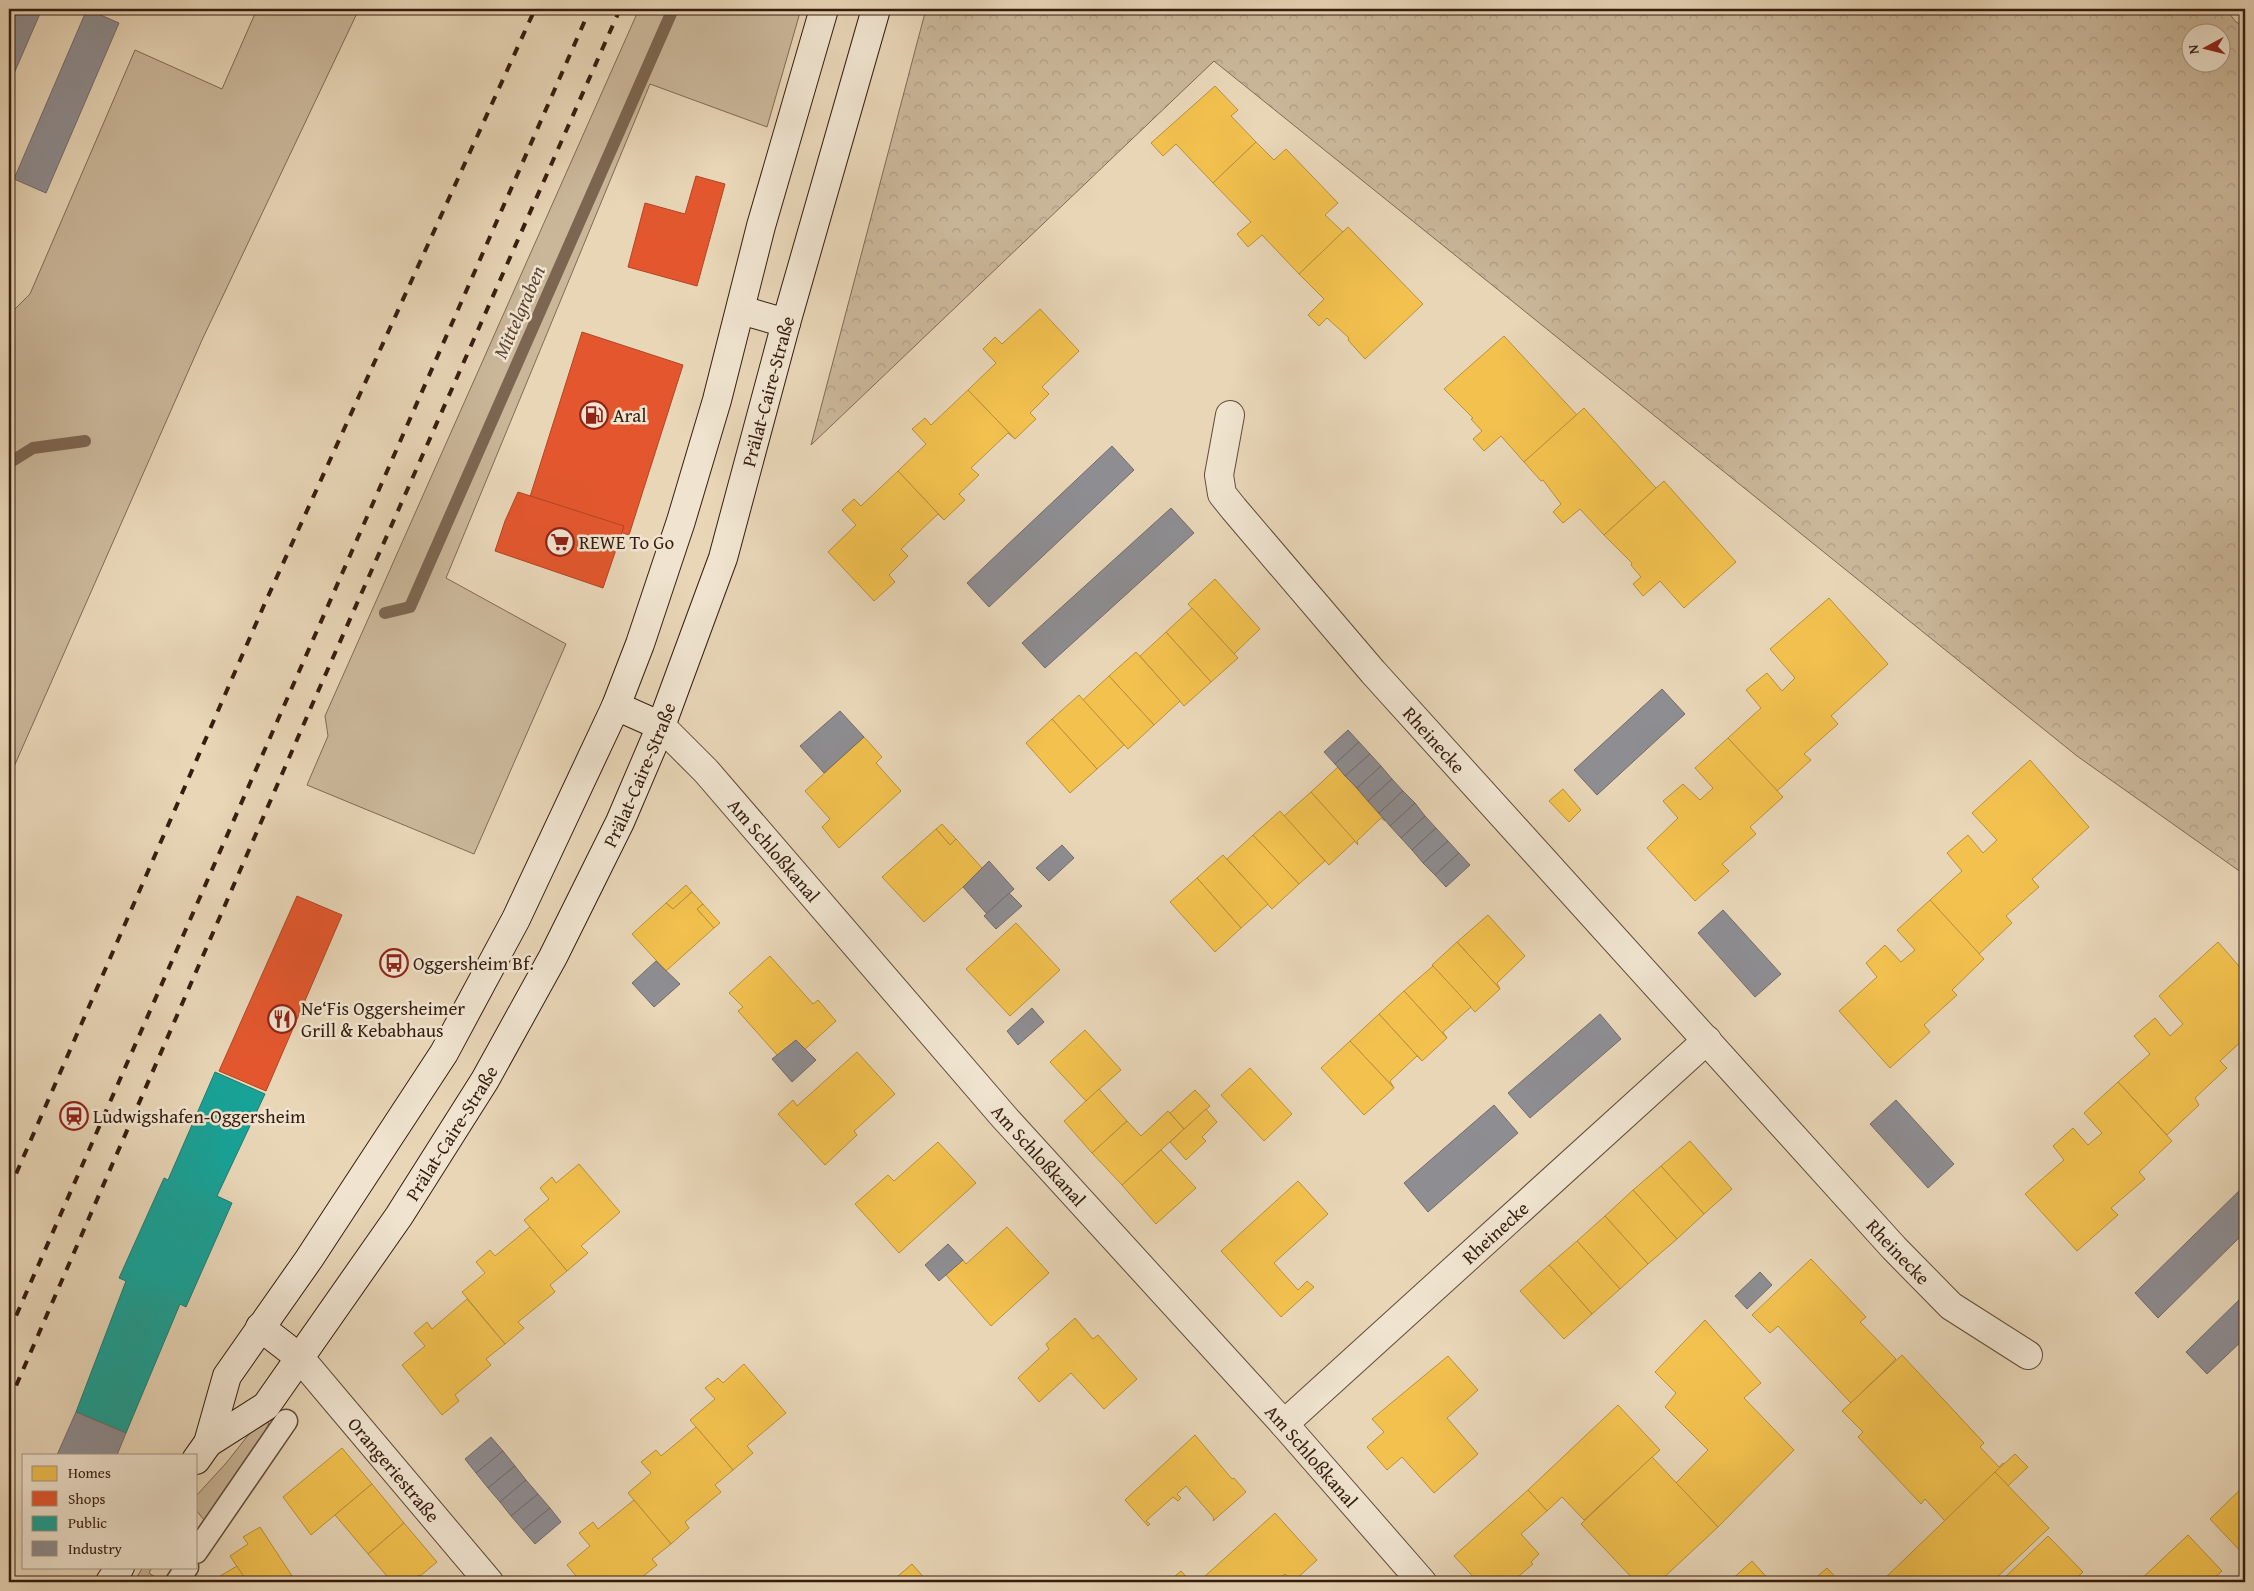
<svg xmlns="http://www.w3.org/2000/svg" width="2254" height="1591" viewBox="0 0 2254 1591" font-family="'Gentium Book Plus',serif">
  <defs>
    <pattern id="forest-crowns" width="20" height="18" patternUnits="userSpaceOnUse" patternTransform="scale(1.25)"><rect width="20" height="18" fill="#cab79a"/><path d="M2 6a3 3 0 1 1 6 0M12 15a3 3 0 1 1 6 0" fill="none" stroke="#ae9d84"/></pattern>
  </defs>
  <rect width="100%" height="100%" fill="#e8d6b7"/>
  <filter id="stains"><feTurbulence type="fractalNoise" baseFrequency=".004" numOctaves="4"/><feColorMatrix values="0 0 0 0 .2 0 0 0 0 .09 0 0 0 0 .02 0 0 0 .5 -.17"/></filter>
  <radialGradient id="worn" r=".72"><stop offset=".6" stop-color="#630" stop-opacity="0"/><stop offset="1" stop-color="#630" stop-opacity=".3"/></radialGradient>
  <!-- grass -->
  <g fill="#cab79a" stroke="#806a54">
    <polygon points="257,9 359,9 202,340 9,778 9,315 30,294 135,50 222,89"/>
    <polygon points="639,9 801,9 767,127 650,84 446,578 566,644 474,854 307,785 328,736 325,716"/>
    <polygon points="261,1419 269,1423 257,1449 208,1525 196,1510 196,1496 227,1462"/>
    <polygon points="143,1567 152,1567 149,1573 160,1580 159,1582 134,1582"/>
  </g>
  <!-- forest -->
  <path fill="url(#forest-crowns)" stroke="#806a54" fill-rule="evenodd" d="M926,9H2226L2235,21L2245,28V875L2077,756L1214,61L811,445ZM2192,32H2222V62H2192Z"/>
  <!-- homes -->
  <g fill="#f2c14e" stroke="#b9903b">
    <polygon points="1215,86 1238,110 1231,116 1256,142 1213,183 1176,144 1163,156 1151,143"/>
    <polygon points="1256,142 1274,160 1286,149 1338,203 1325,215 1343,232 1299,274 1262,235 1248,247 1237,234 1251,222 1213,183"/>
    <polygon points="1348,227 1423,304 1365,359 1348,340 1349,338 1327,318 1319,326 1308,315 1324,299 1299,274"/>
    <polygon points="1040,309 1079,351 1042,387 1049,394 1030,413 1036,419 1015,439 968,390 996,363 983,349 995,337 1002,344"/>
    <polygon points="1504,336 1577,415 1524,462 1501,436 1484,451 1473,439 1482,431 1471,419 1473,418 1444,389"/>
    <polygon points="968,390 1015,439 1008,433 971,468 979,475 959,494 965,500 944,520 898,471 926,444 912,429 925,418 931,425"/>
    <polygon points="1584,408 1656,488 1604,535 1580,509 1563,523 1553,512 1561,504 1543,480 1541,481 1524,462"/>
    <polygon points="898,471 944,520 938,514 901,549 908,556 889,575 895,582 874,601 828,552 856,525 842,510 854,499 861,506"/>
    <polygon points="1664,481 1736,562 1684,608 1660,581 1643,596 1633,584 1641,577 1631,565 1632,563 1604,535"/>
    <polygon points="1215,579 1260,629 1234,654 1188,604"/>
    <polygon points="1829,598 1888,664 1831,716 1838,724 1804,754 1811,760 1777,791 1728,738 1761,708 1746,690 1767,673 1782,691 1795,678 1770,649"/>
    <polygon points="1192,608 1238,658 1211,682 1166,632"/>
    <polygon points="1166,632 1211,682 1184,706 1140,656"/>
    <polygon points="1136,652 1180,701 1154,725 1109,676"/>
    <polygon points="1109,676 1154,725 1128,749 1083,700"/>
    <polygon points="1079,695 1124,745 1097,769 1052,719"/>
    <polygon points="1052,719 1097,769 1070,793 1026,743"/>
    <polygon points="864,737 882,757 876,763 901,791 839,848 822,827 830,819 805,791"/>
    <polygon points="1728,738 1783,797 1750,827 1756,834 1722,864 1729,871 1695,901 1647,848 1678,818 1663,801 1683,784 1700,800 1713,788 1695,768"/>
    <polygon points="2030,760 2089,827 2032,879 2039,887 2006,916 2012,923 1979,954 1930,900 1962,871 1947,853 1968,835 1983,853 1997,840 1972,813"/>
    <polygon points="1338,767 1385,821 1381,818 1357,841 1358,845 1311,792"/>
    <polygon points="1563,789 1581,810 1569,822 1549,801"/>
    <polygon points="1311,792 1355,841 1329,865 1284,816"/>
    <polygon points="1280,811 1325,861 1299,884 1253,835"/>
    <polygon points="942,824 956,839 950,845 936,829"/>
    <polygon points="936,829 950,845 956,839 983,869 924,922 882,877"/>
    <polygon points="1253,835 1299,884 1272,909 1227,859"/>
    <polygon points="1223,855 1268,904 1241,928 1197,878"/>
    <polygon points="1197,878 1241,928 1215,952 1170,902"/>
    <polygon points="686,885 692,892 673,909 666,903"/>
    <polygon points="692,892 703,904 697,909 714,928 666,971 632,934 666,903 673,909"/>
    <polygon points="1930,900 1984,959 1952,990 1957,995 1924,1025 1930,1032 1890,1068 1839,1011 1877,977 1866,963 1885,945 1901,962 1915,950 1897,930"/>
    <polygon points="703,904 720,923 714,928 697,909"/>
    <polygon points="1488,915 1525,956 1497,983 1500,989 1457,942"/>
    <polygon points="1016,923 1060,970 1010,1016 966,969"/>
    <polygon points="1457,942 1500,989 1475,1012 1432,965"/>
    <polygon points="2218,942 2245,973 2245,1038 2220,1061 2227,1068 2195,1098 2199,1105 2167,1135 2118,1082 2150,1054 2134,1036 2155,1018 2170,1036 2183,1024 2159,996"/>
    <polygon points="770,956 813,1004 818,1000 836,1021 804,1050 796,1040 778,1056 738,1011 743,1007 729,993"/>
    <polygon points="1433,966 1471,1007 1443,1032 1447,1038 1404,991"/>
    <polygon points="1404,991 1447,1038 1422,1061 1379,1014"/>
    <polygon points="1379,1014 1422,1061 1417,1056 1390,1081 1394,1088 1350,1041"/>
    <polygon points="1085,1030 1121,1070 1086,1101 1050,1062"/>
    <polygon points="1350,1041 1394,1088 1364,1115 1321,1068"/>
    <polygon points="857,1052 895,1094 854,1131 857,1135 825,1165 778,1114 793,1100 797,1106"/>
    <polygon points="1250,1068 1292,1114 1264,1141 1221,1095"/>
    <polygon points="2118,1082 2172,1141 2139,1172 2145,1179 2111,1208 2118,1215 2077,1251 2025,1194 2064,1160 2053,1146 2073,1128 2088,1145 2102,1133 2084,1113"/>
    <polygon points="1099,1089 1127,1121 1092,1153 1064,1121"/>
    <polygon points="1195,1090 1210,1106 1184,1129 1170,1113"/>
    <polygon points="1206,1109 1217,1122 1202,1137 1206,1141 1186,1160 1170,1142"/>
    <polygon points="1168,1111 1184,1129 1122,1185 1092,1153 1127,1121 1141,1136"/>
    <polygon points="1690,1141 1732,1189 1704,1214 1661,1166"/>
    <polygon points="938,1142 976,1183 899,1253 855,1204 888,1175 894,1181"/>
    <polygon points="1161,1150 1196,1188 1156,1224 1122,1185"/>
    <polygon points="579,1164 620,1212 581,1246 588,1253 567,1271 524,1220 549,1199 540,1188 552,1177 556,1183"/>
    <polygon points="1661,1166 1704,1214 1677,1239 1633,1190"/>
    <polygon points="1298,1181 1328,1214 1274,1263 1298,1290 1307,1281 1314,1287 1281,1317 1221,1251"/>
    <polygon points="1633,1190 1677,1239 1648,1264 1605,1216"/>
    <polygon points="1605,1216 1648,1264 1620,1289 1577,1241"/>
    <polygon points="530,1227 567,1271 550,1285 555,1292 518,1322 524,1328 505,1344 462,1292 485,1273 476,1262 490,1250 495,1256"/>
    <polygon points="1007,1227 1049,1273 991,1326 946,1275 963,1260 966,1264"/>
    <polygon points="1577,1241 1620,1289 1592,1314 1549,1265"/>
    <polygon points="1811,1259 1866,1317 1860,1322 1896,1359 1851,1403 1778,1326 1770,1333 1752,1315"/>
    <polygon points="1549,1265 1592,1314 1564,1339 1520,1291"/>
    <polygon points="467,1299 505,1344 486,1359 491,1365 455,1395 459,1401 442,1415 402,1365 425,1346 414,1333 427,1322 432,1329"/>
    <polygon points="1075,1318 1093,1339 1098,1335 1137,1379 1104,1409 1071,1373 1039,1402 1018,1378 1049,1349 1046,1344"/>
    <polygon points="1705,1320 1761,1383 1744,1398 1794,1450 1718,1527 1676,1483 1708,1450 1665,1407 1676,1393 1655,1372"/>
    <polygon points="1902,1355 1984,1443 1980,1447 1999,1467 2003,1463 2004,1465 1945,1521 1925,1499 1921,1504 1858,1437 1863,1432 1842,1411"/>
    <polygon points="1448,1356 1478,1390 1447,1418 1478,1454 1434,1493 1402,1457 1387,1470 1367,1447 1384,1432 1372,1419"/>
    <polygon points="744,1364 786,1413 747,1446 753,1453 733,1470 690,1420 715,1399 705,1388 718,1378 723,1383"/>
    <polygon points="1618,1405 1660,1450 1584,1520 1562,1497 1547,1511 1528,1490"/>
    <polygon points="696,1427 733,1470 715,1485 721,1492 685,1522 689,1528 671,1544 628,1493 651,1473 641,1462 656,1450 661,1456"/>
    <polygon points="1195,1435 1232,1479 1234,1478 1246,1492 1213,1521 1214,1518 1186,1486 1177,1494 1181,1498 1178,1501 1173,1497 1146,1521 1150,1524 1148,1526 1125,1500"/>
    <polygon points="342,1448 372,1484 311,1535 283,1497"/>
    <polygon points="2015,1454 2028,1467 2008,1486 1995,1472"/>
    <polygon points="1652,1457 1718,1527 1659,1582 1636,1582 1581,1524"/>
    <polygon points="1995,1472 2049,1528 1992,1582 1881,1582"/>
    <polygon points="372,1484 404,1523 368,1554 335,1515"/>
    <polygon points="2245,1485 2245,1556 2210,1519"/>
    <polygon points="1528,1490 1547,1511 1521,1534 1539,1554 1531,1562 1533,1564 1512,1582 1478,1582 1454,1556"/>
    <polygon points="634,1500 671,1544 652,1559 657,1565 636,1582 581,1582 567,1565 590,1546 579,1533 593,1522 598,1529"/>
    <polygon points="1275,1513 1317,1560 1293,1582 1285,1574 1276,1582 1209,1582 1204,1577"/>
    <polygon points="404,1523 437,1562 420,1576 419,1575 409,1582 392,1582 368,1554"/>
    <polygon points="260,1527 296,1582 247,1582 230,1556 248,1544 243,1537"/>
    <polygon points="2188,1535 2222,1571 2210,1582 2138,1582"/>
    <polygon points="2048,1536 2083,1572 2072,1582 2000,1582"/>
    <polygon points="1752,1561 1771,1582 1729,1582"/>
    <polygon points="912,1564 928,1582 891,1582"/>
    <polygon points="237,1566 247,1582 210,1582"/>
    <polygon points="1827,1568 1840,1582 1811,1582"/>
    <polygon points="1181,1571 1191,1582 1168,1582"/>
  </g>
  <!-- shops -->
  <g fill="#e4572e" stroke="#b04624">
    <polygon points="696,176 725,184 697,286 628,267 645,203 685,214"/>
    <polygon points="582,332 683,365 629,535 528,503"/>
    <polygon points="518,492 624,526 603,588 495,551 505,521"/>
    <polygon points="297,896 342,915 266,1091 219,1071"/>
  </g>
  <!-- public -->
  <polygon fill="#17a398" stroke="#207b6f" points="215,1072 265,1094 217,1196 232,1203 186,1307 180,1304 126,1433 76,1412 126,1281 119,1278 164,1178 168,1180"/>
  <!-- industry -->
  <g fill="#8d8d92" stroke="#736b6a">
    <polygon points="9,9 42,9 9,85"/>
    <polygon points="87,9 119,23 46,193 14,179"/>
    <polygon points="1112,446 1134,470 989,607 967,583"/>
    <polygon points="1171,508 1194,533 1045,668 1022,643"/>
    <polygon points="1662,689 1685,714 1597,795 1574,770"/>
    <polygon points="840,711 864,737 824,773 800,746"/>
    <polygon points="1348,730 1359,742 1335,764 1324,752"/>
    <polygon points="1359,742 1370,754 1345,776 1335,764"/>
    <polygon points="1370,754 1381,766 1357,788 1345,776"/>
    <polygon points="1381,766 1392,779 1368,801 1357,788"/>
    <polygon points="1392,779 1403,791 1379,813 1368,801"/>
    <polygon points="1403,791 1415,803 1390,826 1379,813"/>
    <polygon points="1415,803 1425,816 1401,838 1390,826"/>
    <polygon points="1425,816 1436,828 1412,850 1401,838"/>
    <polygon points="1436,828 1448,841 1423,863 1412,850"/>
    <polygon points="1448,841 1459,853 1435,875 1423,863"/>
    <polygon points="1062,845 1074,858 1049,881 1036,868"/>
    <polygon points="1459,853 1470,865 1446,887 1435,875"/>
    <polygon points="989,861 1014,889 987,914 963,887"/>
    <polygon points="1009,893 1022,906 996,929 984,916"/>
    <polygon points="1723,910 1781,974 1755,997 1698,933"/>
    <polygon points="656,961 680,984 654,1007 632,983"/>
    <polygon points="1032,1008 1044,1022 1018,1045 1007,1031"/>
    <polygon points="1600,1014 1621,1039 1530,1118 1508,1093"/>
    <polygon points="796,1040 816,1060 792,1082 772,1059"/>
    <polygon points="1896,1100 1954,1164 1928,1188 1870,1124"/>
    <polygon points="1494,1105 1518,1133 1428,1212 1404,1183"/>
    <polygon points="2245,1185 2245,1232 2158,1318 2135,1293"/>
    <polygon points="948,1244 963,1260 939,1281 925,1265"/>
    <polygon points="1760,1272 1772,1285 1747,1309 1735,1296"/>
    <polygon points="2245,1294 2245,1338 2207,1374 2186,1352"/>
    <polygon points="76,1412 126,1433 117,1455 57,1455"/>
    <polygon points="491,1437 503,1451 476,1473 465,1459"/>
    <polygon points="503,1451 515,1466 488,1488 476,1473"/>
    <polygon points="515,1466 526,1480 500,1502 488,1488"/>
    <polygon points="526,1480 538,1494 511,1516 500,1502"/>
    <polygon points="538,1494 550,1508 523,1530 511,1516"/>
    <polygon points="550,1508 561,1522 535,1544 523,1530"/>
  </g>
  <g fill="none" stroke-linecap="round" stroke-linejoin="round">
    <!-- stream -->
    <g stroke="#7c6651" stroke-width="12">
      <polyline points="9,463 33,448 85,441"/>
      <polyline points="385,613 410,607 673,9"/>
    </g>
    <defs>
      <g id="lane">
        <polyline points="196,1552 286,1421"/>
        <polyline points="177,1582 187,1567"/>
      </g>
      <g id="street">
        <path id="s1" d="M1230,415L1219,475L1222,494L1234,509L1373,672L1894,1248L1951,1306L2028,1355"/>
        <path id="s2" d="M661,726L706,771L1004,1117L1284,1424L1422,1582"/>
        <path id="s3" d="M300,1358L489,1582"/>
        <path id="s4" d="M1284,1424L1707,1040"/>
      </g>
      <g id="secondary">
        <polyline points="741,310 786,323"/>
        <polyline points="616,706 661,726"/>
        <polyline points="260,1327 300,1358"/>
        <path id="s5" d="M208,1443L266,1406L399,1216L485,1080L553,957L620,822L661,726L723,558L786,323L876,9"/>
        <polyline points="196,1460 208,1443 227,1376 309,1259 444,1053 516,919 616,706 640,644 681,521 717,400 761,226 824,9"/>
        <polyline points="110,1582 120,1567"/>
      </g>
    </defs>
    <!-- lane casing -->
    <use href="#lane" stroke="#624b38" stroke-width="25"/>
    <!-- street casing -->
    <use href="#street" stroke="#624b38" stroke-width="30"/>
    <!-- secondary casing -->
    <use href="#secondary" stroke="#351d0e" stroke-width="30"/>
    <!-- lane -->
    <use href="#lane" stroke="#f0e4d0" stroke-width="22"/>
    <!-- street -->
    <use href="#street" stroke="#f0e4d0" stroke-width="28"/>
    <!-- secondary -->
    <use href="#secondary" stroke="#f0e4d0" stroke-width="28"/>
    <!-- rail -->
    <g stroke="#351d0e" stroke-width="4" stroke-dasharray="9 9" stroke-linecap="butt">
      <polyline points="9,1190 265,603 535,9"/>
      <polyline points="9,1332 590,9"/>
      <polyline points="9,1402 312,705 620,9"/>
    </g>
  </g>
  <!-- icons -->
  <defs>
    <symbol id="fuel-ring" viewBox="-11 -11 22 22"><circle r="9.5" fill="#f0e4d0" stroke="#8f2418" stroke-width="1.5"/><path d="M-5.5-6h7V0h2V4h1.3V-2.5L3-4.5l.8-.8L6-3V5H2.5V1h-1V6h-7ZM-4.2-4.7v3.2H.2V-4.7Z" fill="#8f2418"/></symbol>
    <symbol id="supermarket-ring" viewBox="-11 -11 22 22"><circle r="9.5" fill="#f0e4d0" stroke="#8f2418" stroke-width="1.5"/><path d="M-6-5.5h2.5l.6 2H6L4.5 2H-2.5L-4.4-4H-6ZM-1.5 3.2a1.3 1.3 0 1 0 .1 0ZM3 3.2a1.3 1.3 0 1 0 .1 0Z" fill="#8f2418"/></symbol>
    <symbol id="bus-ring" viewBox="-11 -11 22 22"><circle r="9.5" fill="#f0e4d0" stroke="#8f2418" stroke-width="1.5"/><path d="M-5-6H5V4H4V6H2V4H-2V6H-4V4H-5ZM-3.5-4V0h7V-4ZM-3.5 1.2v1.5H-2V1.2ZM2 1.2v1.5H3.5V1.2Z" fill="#8f2418"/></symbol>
    <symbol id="restaurant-ring" viewBox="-11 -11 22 22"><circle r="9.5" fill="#f0e4d0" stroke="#8f2418" stroke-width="1.5"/><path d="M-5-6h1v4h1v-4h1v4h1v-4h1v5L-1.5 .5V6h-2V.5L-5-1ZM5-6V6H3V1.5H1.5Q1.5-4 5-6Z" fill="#8f2418"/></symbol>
    <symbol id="station-ring" viewBox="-11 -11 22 22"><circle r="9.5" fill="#f0e4d0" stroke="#8f2418" stroke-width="1.5"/><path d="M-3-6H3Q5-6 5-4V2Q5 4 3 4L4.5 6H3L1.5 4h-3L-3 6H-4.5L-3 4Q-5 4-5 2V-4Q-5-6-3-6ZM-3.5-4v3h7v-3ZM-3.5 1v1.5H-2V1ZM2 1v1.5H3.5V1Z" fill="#8f2418"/></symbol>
  </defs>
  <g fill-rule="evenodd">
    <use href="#fuel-ring" x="578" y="399" width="32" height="32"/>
    <use href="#supermarket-ring" x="544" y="526" width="32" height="32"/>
    <use href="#bus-ring" x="378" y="947" width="32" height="32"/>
    <use href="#restaurant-ring" x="266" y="1003" width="32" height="32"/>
    <use href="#station-ring" x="58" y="1100" width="32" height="32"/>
  </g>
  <g text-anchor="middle" stroke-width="5" stroke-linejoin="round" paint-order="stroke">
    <!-- street labels -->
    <g font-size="19" fill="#351d0e" stroke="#f0e4d0">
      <text dy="7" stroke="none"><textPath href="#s5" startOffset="1209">Prälat-Caire-Straße</textPath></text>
      <text dy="7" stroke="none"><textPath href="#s1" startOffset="405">Rheinecke</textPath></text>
      <text dy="7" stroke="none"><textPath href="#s5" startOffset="804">Prälat-Caire-Straße</textPath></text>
      <text dy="7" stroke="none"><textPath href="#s2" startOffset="168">Am Schloßkanal</textPath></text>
      <text dy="7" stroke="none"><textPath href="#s5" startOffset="399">Prälat-Caire-Straße</textPath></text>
      <text dy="7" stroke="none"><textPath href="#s2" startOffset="572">Am Schloßkanal</textPath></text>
      <text dy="7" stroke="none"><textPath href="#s4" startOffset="285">Rheinecke</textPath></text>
      <text dy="7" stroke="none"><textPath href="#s1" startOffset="1096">Rheinecke</textPath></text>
      <text dy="7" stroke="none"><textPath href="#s2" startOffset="978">Am Schloßkanal</textPath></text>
      <text dy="7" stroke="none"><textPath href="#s3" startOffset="146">Orangeriestraße</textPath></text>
    </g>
    <!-- poi labels -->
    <g font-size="19" fill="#351d0e" stroke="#f0e4d0" text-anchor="start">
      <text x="613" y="422">Aral</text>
      <text x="579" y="549">REWE To Go</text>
      <text x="413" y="970">Oggersheim Bf.</text>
      <text x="301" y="1015">Ne‘Fis Oggersheimer<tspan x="301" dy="22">Grill &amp; Kebabhaus</tspan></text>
      <text x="93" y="1123">Ludwigshafen-Oggersheim</text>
    </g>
    <!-- water labels -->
    <g font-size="20" font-style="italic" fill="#5e4835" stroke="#f0e4d0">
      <text transform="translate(519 312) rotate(-66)" y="7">Mittelgraben</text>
    </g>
  </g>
  <!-- margin -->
  <rect width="2254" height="1591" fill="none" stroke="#e8d6b7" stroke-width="30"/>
  <rect x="10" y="10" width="2234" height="1571" fill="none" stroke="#351d0e" stroke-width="2.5"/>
  <rect x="15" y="15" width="2224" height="1561" fill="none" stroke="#351d0e"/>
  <!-- legend -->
  <rect x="22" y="1454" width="175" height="115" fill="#f0e4d0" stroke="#a59482"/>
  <rect x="32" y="1466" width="25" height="15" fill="#f2c14e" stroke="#a59482"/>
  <text x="68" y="1478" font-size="15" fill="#351d0e">Homes</text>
  <rect x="32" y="1491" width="25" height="15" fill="#e4572e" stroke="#a59482"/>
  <text x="68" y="1504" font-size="15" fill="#351d0e">Shops</text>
  <rect x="32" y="1516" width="25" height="15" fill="#17a398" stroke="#a59482"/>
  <text x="68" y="1528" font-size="15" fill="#351d0e">Public</text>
  <rect x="32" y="1541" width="25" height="15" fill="#8d8d92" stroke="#a59482"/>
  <text x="68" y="1554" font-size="15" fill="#351d0e">Industry</text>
  <!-- north arrow -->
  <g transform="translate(2206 48) rotate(263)"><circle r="24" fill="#f0e4d0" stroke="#a59482"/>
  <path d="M0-4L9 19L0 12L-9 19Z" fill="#8f2418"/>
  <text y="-8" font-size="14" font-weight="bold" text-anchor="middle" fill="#351d0e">N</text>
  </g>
  <rect width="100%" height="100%" filter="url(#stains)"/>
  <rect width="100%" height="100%" fill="url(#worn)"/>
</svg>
